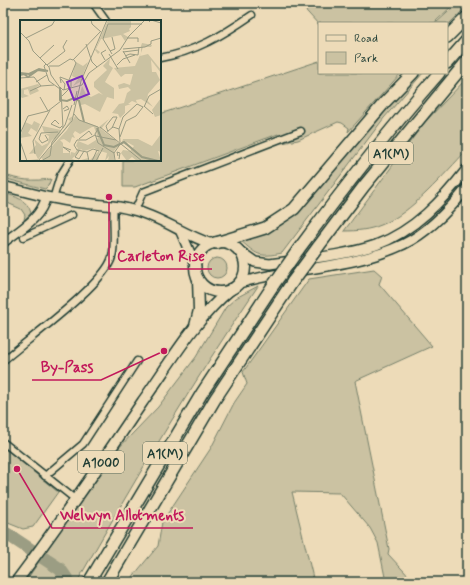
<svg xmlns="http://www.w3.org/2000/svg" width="470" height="585" viewBox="0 0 470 585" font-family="Mynerve,sans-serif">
  <rect width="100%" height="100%" fill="#eddbb8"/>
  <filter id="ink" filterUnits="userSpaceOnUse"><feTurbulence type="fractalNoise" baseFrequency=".025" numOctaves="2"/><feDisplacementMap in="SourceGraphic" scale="8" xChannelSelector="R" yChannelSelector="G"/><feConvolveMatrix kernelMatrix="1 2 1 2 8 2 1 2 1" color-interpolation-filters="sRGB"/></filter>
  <g filter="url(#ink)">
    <!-- green -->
    <g fill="#cbc2a2" stroke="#75806b">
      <polygon points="299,3 455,3 434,23 319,23 319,25"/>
      <polygon points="458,3 467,3 467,6 447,26 447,23 436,23"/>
      <polygon points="319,61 319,73 401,73 348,132 349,128 342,123 338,122 298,140 282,143 278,134 135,187 123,187 123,160 160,160 160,114"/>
      <path d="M419,73H423L384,118L282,253C259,258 257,255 240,240L268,233L293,216L380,114Z"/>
      <path d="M467,78V150C445,173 411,214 381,225C369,230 357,231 344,231L424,123Z"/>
      <path d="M3,174C19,181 34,181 51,179L48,186L45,189L3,178Z"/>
      <path d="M3,193C15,196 28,200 31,213L24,220L25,215L21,209L3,201Z"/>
      <circle cx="217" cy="268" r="10"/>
      <polygon points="374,269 382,276 379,284 432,346 355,381 389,549 388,554 414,582 386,582 378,543 370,528 340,493 292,492 314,582 131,582 134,575 158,546 162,522 211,448 234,403 247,384 243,372 309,279"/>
      <path d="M258,286C193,382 134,481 77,582H25L113,454L158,407L196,357L226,307L236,298Z"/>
      <polygon points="3,447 58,492 33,527 23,529 3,521"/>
    </g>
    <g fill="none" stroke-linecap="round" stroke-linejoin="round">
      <!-- river -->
      <polyline stroke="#9b9d83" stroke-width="13" points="3,533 7,534 60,569 69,582"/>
      <defs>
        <g id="minor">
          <polyline points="93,3 106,21"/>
          <path d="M160,58C195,52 223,35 252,15"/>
          <polyline points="53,199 60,176 70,160"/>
          <polyline points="135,210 143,192 301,131"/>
          <polyline points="24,237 72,215"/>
          <path d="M3,361C27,340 105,284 112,257C116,243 112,221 114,205"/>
          <polyline points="3,442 76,500"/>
          <polyline points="45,476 83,444 137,361"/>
        </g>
        <path id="tertiary" d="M3,243C19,230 41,219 46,197"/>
        <g id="secondary">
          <path d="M3,186C27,192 50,199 75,202C95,205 114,204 133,210C161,217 184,235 212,244"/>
          <polyline points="181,232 196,267"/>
          <path d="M238,250L255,262L270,264C303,259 344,256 376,245C414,231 443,200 467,169"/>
          <path d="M239,283C293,267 352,269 404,244C429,232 450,209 467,188"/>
        </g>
        <g id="primary">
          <circle cx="220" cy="267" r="25"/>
          <polyline points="195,326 199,310 198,279"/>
          <path d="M16,582C60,523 102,462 143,401C170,363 195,319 231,289"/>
        </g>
        <g id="motorway">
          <polyline points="447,37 467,17"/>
          <polyline points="447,63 467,40"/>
          <polyline points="216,243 265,228 294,209 385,102 413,73"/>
          <polyline points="318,247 364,186 467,61"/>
          <path d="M298,250C343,189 389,130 439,73"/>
          <polyline points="89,582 202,393 274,284"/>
          <polyline points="107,582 215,399 293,281"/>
        </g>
      </defs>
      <!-- minor casing -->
      <use href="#minor" stroke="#1f3d34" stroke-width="9"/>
      <!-- tertiary casing -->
      <use href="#tertiary" stroke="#1f3d34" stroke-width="11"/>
      <!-- secondary casing -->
      <use href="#secondary" stroke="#1f3d34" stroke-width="12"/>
      <!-- primary casing -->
      <use href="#primary" stroke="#1f3d34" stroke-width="13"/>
      <!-- motorway casing -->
      <use href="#motorway" stroke="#1f3d34" stroke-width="14"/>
      <!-- minor -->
      <use href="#minor" stroke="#eddbb8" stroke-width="6"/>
      <!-- tertiary -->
      <use href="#tertiary" stroke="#eddbb8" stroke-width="8"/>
      <!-- secondary -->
      <use href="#secondary" stroke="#eddbb8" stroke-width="9"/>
      <!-- primary -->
      <use href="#primary" stroke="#eddbb8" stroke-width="10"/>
      <!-- motorway -->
      <use href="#motorway" stroke="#eddbb8" stroke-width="11"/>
      <defs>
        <g id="motorway-bridge">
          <polyline points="293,281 318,247"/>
          <polyline points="274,284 298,250"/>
        </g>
      </defs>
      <!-- motorway-bridge casing -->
      <use href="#motorway-bridge" stroke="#1f3d34" stroke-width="14" stroke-linecap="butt"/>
      <!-- motorway-bridge -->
      <use href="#motorway-bridge" stroke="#eddbb8" stroke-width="11"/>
    </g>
  </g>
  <g text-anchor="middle" stroke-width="4" stroke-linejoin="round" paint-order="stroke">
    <!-- shield labels -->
    <g fill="#eddbb8" stroke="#5d6c5c" stroke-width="1">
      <rect x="369" y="142" width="44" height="22" rx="3"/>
      <rect x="143" y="442" width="44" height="22" rx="3"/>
      <rect x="78" y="451" width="46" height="22" rx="3"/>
    </g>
    <g font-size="13" font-weight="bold" fill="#1f3d34">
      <text x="391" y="158">A1(M)</text>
      <text x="165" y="458">A1(M)</text>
      <text x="101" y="467">A1000</text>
    </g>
  </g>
  <!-- overview -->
  <g transform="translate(20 20)">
    <rect width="141" height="141" fill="#eddbb8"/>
    <path d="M88,0H111V7L109,9L110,11L103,14L108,17L105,21L101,15L81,19L76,29L80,32L78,34L75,30ZM121,20V26L122,23L132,25L131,27H123L120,36L128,34L141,50V53L131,40L132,52H136L140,60L128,74L127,80L133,87L121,79L116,80L117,83L112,81L108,84H111L105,86V93L100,98L98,94L92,93L99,84L104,83L107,73L111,70L108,67L99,69L98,65L104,63L110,65L113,54H105L101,57L94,48L115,46L121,33ZM90,38L89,45L93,48L85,62L94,68V79L87,77L80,92L65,84L61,85L58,81L62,66L66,74L71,77L79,73L83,75L74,67V62L87,50L83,46ZM56,42L63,46L68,42L60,62L53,66L58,59L52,56ZM18,64L20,66L16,67L19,71L10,75L8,69L4,70V74L9,76L2,78L0,76V69ZM141,78V95L135,97L132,90ZM53,96L51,102L44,111L31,125L35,118L32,120L17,141H11L10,140L18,139L15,133L9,134L16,125L14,119L22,126L28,123L29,116L25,114H31L24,112L22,106L41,110L40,115L50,101L48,99ZM55,96L60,100L79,107L89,99L81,109L100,124L94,131V141H88L89,136L85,141L87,133L80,131L78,141H69L79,131L74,128L64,131L61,129L52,139L58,141L68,138V141H27L21,138L47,110ZM72,107H74L78,118L76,120L68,125L58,121L56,126L58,128L55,133L51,132L50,136V130L49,133H43V123L40,120L44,119L50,123L52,117L55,118L53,114L55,111L60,114ZM14,101L20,104L17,112L11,108L8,113L12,116L0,118L5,102L12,105ZM141,114V132L138,131L141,141H117L112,137L107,141L101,133L103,130L110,131L114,126L107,122L108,125H106L102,122L103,119H118L132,126Z" fill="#cbc2a2" fill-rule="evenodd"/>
    <path fill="none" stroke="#9b9d83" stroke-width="2" d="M0,53L9,54L19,49L28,51M0,55L4,54L8,57L18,50L25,51M40,67V80L47,81L54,78L59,81L64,102M77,108L84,125L94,127L104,122L122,137L138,141"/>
    <path fill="none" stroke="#9b9c83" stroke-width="1" d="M71,0L72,4L81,12M129,2L131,0L141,3M0,12L9,21L13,31L29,47L31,55L41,69M6,18L32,5L35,0M107,18H118V22M66,24L72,42L77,47M103,29L125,27L131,24V21L141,18M90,31L95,29L92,17M103,31L110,43M103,32L119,30M89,34L98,49M92,34L83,19L88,4H122M105,36L110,34L118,35L119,27M20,38L34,25M85,40L81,33L86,30M26,44L24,46L29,61L40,69M27,45L45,31L43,27L47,20M97,45L103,39L115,35M29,46H39L50,39L53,40L81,11M0,58L14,57L21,66L34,65M41,59L45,64L44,70M49,60L56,43L54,40M16,62L27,55M41,63L40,57L51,61V67M41,68L43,70L62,65L69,53L100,30L109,16L125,0M41,70L43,108M10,71L21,66M42,76L51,67M20,77L28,91M54,85L57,71M124,86L133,94M124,87L129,76L141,69M43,89L47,86L49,89L44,91M54,94L59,100L78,107M39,104L35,100L31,104L40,108L42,106M79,107L75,114L78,123L94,133L95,140M80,107L122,141M88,111L93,107L99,109M88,112L86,106L93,97H97L92,108M0,114L8,96L28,91L41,81M25,115L28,120L22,123L19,119L21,113L38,112M76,116L96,120M100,117L106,101L116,96L123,87M59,119L69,111L72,115M0,121L7,141M100,122L99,109L103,97L117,84L123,87M59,131L55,137L59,139L64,131M50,132L43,127L51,130M67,132L73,129L79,131M94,133L101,123M15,134L13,121L30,90M98,136L97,132L100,133L99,139M18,141L52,101L61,61L87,0M21,141L30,136L32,122L45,105L52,85M69,141L67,132L57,130L54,125L57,120H66L75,115M72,141L77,130M76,141L83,128"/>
    <path fill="#7b2cbf" fill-opacity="0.15" stroke="#7b2cbf" stroke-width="2" d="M62,56L69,74L54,80L47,62Z"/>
    <rect width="141" height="141" fill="none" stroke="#1f3d34" stroke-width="2"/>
  </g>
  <!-- callouts -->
  <path fill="none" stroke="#c2185b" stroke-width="1.5" d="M109 197L109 269H212M164 351L101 380H32M17 469L52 528H193"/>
  <g fill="#c2185b" stroke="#eddbb8" stroke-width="1.5">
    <circle cx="109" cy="197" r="4"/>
    <circle cx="164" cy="351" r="4"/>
    <circle cx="17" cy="469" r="4"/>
  </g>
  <g font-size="15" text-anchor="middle" font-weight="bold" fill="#c2185b" stroke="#eddbb8" stroke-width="4" stroke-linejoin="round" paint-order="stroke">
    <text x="161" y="261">Carleton Rise</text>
    <text x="67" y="372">By-Pass</text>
    <text x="122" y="520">Welwyn Allotments</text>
  </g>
  <!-- margin -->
  <rect width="470" height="585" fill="none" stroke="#eddbb8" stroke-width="16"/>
  <rect x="8" y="8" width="454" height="569" fill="none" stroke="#1f3d34" stroke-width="1.5" filter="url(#ink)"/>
  <!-- legend -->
  <rect x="318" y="22" width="130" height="52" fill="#eddbb8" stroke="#9b9c83"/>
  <rect x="326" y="35" width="20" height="6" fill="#eddbb8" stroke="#9b9c83"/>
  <text x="354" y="42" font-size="12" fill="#1f3d34">Road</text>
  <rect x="326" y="52" width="20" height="12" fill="#cbc2a2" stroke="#9b9c83"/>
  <text x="354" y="62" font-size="12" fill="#1f3d34">Park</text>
</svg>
